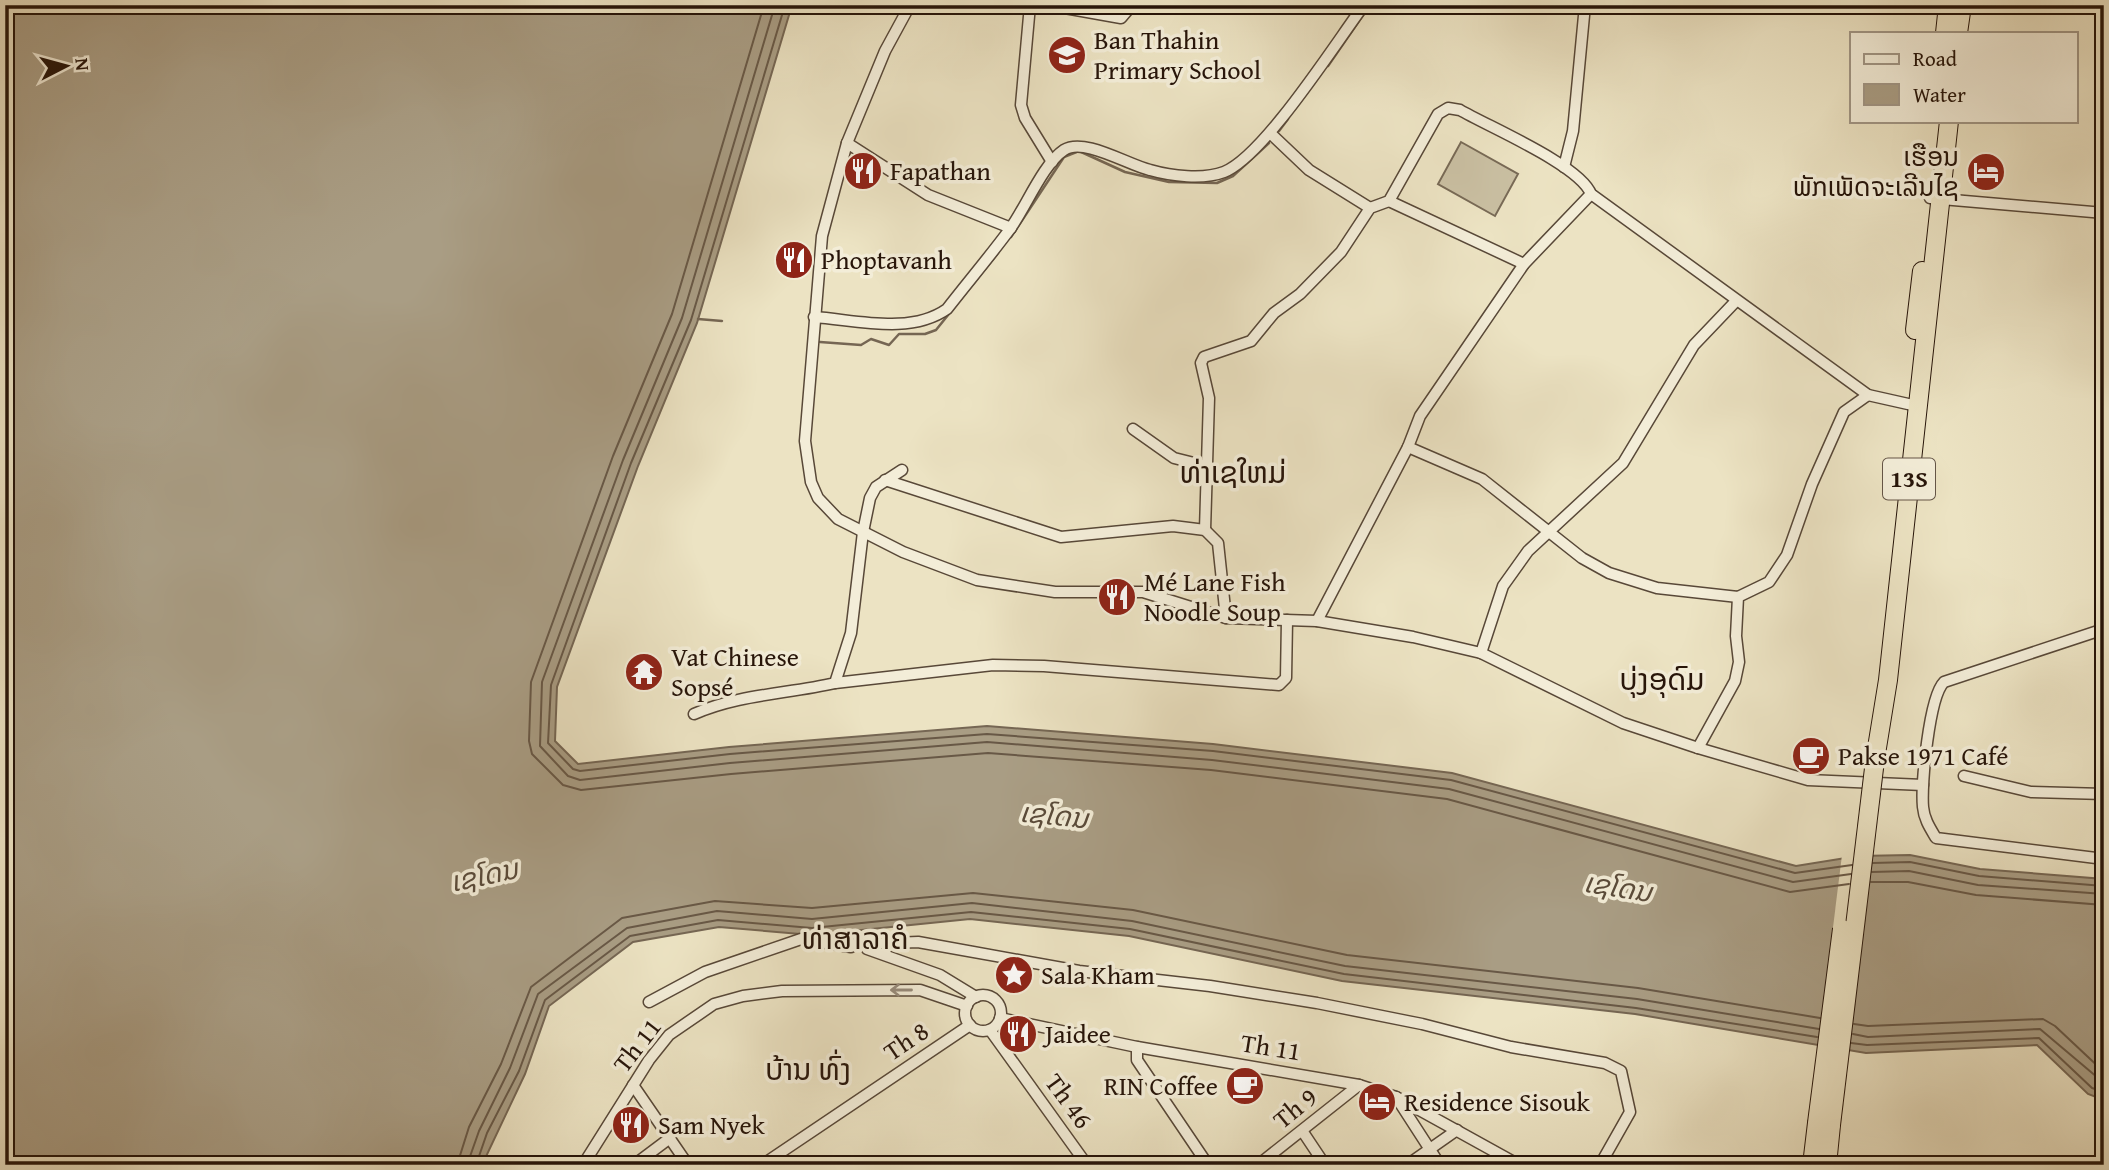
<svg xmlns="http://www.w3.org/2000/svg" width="2109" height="1170" viewBox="0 0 2109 1170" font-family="'Gentium Book Plus','Noto Sans Lao',serif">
  <rect width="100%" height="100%" fill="#ece3c3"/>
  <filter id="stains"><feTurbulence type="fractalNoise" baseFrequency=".00286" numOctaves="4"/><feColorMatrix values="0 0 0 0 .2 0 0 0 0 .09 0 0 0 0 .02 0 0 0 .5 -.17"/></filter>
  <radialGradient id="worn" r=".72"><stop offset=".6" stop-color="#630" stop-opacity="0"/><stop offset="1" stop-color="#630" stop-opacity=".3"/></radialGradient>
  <!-- green -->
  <polygon fill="#cac0a3" stroke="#786a56" stroke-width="2" points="1461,142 1518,174 1495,216 1438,184"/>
  <!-- water -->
  <polygon fill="#a99d84" stroke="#756653" stroke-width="2" points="5,5 792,5 697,323 638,466 557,687 555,741 578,764 729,747 987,726 1213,744 1452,773 1796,866 1858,856 1910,855 1980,869 2104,879 2104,1100 2088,1094 2037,1045 1866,1053 1635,1014 1342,981 1129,936 970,919 812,935 719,927 633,942 549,1006 525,1074 482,1165 5,1165"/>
  <!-- pier -->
  <polygon fill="#ece3c3" points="1858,853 1841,1052 1818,1048 1842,855"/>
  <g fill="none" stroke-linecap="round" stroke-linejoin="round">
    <!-- shore -->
    <g stroke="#685846" stroke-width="2">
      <polyline points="764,5 672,314 613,456 531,682 529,741 532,754 563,785 581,790 731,774 988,753 1211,770 1447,799 1790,892 1849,884"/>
      <polyline points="775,5 682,318 623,460 542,682 540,746 568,776 580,780 730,763 987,742 1212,760 1449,789 1793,882 1851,874"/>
      <polyline points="785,5 691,320 631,463 551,685 548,743 573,769 580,771 730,754 987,734 1213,751 1451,780 1795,873 1852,865"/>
      <polyline points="1873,863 1910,862 1979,876 2104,886"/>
      <polyline points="1872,872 1909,871 1978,885 2104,894"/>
      <polyline points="1871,882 1908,882 1976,895 2104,905"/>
      <polyline points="1854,1024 1868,1026 2043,1019 2055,1026 2104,1072"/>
      <polyline points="1853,1034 1868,1037 2040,1029 2104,1083"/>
      <polyline points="1851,1043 1867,1045 2039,1038 2092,1088 2104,1092"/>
      <polyline points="457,1165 469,1127 501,1064 531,987 622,918 715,901 812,908 973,893 1133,910 1347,955 1638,988 1820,1018"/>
      <polyline points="467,1165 479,1131 510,1068 538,994 627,928 717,911 812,919 972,903 1132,921 1345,966 1637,999 1819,1029"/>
      <polyline points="476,1165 487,1133 519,1071 545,1000 630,936 718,920 812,928 971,912 1130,929 1344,974 1636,1008 1817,1037"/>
    </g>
    <!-- stream -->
    <g stroke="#756653" stroke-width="2.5">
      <polyline points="1328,66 1370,5"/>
      <polyline points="1279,131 1288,119"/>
      <polyline points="1011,237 1064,157 1079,151 1125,172 1169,182 1217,183 1233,176 1269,143"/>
      <polyline points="698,319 722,321"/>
      <polyline points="820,342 861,345 871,339 889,345 899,334 925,334 936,330 998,253"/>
    </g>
    <defs>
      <g id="minor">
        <polyline points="910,5 885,51 847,143 822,236 805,441 811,482 818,498 838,519 903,552 977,580 1055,592 1143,592 1226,618 1317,621 1413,637 1481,653 1623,723 1698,748 1808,780 1923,785"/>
        <polyline points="1030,5 1021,105 1025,118 1052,162"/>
        <polyline points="1048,5 1121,18 1132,5"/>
        <polyline points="1270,133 1309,170 1370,208"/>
        <polyline points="847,143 928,195 1011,228"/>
        <polyline points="1564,167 1573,131 1585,5"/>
        <polyline points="1930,198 2104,213"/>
        <polyline points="1389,201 1524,264"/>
        <path d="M814,317C857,320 910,335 947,309C968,282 990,256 1010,229C1026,207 1043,164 1064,150C1084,137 1128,165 1150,170C1171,176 1203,180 1224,172C1264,156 1335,44 1364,5"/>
        <polyline points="1133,429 1174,458 1206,466"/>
        <polyline points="1408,447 1482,479 1582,558 1609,573 1657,588 1738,597"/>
        <polyline points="885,480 1061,537 1173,526 1205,530 1218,543 1226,618"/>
        <path d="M1205,530L1209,398L1201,363L1204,357L1251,341L1274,313L1300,294L1341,252L1370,208L1389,201L1438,114L1448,108L1460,110C1489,127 1580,165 1591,194L1868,395L1917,406"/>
        <polyline points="1317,621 1408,447 1420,416 1524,264 1591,194"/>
        <path d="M2104,629L1944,682C1929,697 1921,785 1923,807C1924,819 1930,828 1936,838L2104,859"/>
        <polyline points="1481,653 1503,586 1528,551 1623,463 1694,345 1736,301"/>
        <polyline points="835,683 993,665 1044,666 1279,685 1286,678 1287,620"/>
        <path d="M694,714C739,694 788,694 835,683L851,633L863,532L870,498L876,487L902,470"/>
        <polyline points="1698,748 1735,681 1739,662 1736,636 1738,597 1769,582 1787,555 1812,484 1844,412 1868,395"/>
        <polyline points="1964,776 2031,792 2104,794"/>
        <polyline points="844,945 918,942 1079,971 1210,986 1317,1003 1422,1024 1511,1047 1605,1063 1621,1071 1630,1112 1600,1165"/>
        <polyline points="867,949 940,975 976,997"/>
        <circle cx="983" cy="1013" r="18"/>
        <polyline points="649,1002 705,972 801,939 851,947"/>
        <polyline points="1000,1018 1137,1047 1359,1085 1396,1097 1519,1165"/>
        <polyline points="990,1030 1087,1165"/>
        <polyline points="1137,1047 1137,1060 1208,1165"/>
        <polyline points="633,1085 688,1165"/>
        <polyline points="1396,1097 1440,1165"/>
        <polyline points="1303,1132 1325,1165"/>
        <polyline points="583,1165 649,1060 669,1035 714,1004 743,996 782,991 920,990 967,1006"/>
        <polyline points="634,1165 670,1138"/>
        <polyline points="762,1165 970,1025"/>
        <polyline points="1258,1165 1359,1085"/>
        <polyline points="1407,1165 1457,1130"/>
      </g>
      <g id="trunk">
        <polyline points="1945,33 1948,5"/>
        <polyline points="1958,33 1962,5"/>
        <polyline points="1915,330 1922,271"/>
        <polyline points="1875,760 1888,680 1949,121"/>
        <polyline points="1812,1165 1817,1123"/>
        <polyline points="1827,1165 1831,1125"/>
      </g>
    </defs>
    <!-- minor casing -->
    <use href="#minor" stroke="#584838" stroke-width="13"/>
    <!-- trunk casing -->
    <use href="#trunk" stroke="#261409" stroke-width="20"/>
    <!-- minor -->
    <use href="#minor" stroke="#f3edd8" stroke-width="10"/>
    <!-- trunk -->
    <use href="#trunk" stroke="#ece3c3" stroke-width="18"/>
    <defs>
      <g id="trunk-bridge">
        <polyline points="1817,1123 1842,929"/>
        <polyline points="1831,1125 1875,760"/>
      </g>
    </defs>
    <!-- trunk-bridge casing -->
    <use href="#trunk-bridge" stroke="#261409" stroke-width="20" stroke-linecap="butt"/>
    <!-- trunk-bridge -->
    <use href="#trunk-bridge" stroke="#ece3c3" stroke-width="18"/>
  </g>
  <!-- one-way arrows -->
  <defs><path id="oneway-shaft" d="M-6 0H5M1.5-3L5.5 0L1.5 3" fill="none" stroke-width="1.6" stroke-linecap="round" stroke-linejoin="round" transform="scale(1.75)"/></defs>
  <use stroke="#978b7b" href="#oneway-shaft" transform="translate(901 990) rotate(180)"/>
  <!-- icons -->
  <defs>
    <symbol id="school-disc" viewBox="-11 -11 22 22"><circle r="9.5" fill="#8f2418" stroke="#f3edd8"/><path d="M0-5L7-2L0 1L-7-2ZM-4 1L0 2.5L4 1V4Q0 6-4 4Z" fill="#fff"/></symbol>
    <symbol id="restaurant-disc" viewBox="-11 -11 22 22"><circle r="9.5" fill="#8f2418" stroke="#f3edd8"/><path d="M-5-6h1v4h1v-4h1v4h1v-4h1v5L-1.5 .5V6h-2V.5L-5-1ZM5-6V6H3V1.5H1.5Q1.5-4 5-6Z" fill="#fff"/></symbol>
    <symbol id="hotel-disc" viewBox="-11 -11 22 22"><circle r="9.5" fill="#8f2418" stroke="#f3edd8"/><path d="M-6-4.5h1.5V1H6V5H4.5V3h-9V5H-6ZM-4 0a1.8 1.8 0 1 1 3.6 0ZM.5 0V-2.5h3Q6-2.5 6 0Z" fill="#fff"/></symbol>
    <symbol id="temple-disc" viewBox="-11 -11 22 22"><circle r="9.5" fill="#8f2418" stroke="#f3edd8"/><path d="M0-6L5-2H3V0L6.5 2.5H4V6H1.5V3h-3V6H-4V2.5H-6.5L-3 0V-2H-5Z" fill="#fff"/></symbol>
    <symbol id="cafe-disc" viewBox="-11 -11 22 22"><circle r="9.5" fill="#8f2418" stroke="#f3edd8"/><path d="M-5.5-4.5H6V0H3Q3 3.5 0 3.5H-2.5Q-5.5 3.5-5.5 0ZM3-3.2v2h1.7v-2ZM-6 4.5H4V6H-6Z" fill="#fff"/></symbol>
    <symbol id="sight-disc" viewBox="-11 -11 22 22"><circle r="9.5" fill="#8f2418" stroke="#f3edd8"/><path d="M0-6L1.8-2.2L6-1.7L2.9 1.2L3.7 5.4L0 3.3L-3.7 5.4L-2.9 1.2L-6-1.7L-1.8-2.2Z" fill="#fff"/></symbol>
  </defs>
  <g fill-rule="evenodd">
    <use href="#school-disc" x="1045" y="33" width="44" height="44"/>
    <use href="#restaurant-disc" x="841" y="149" width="44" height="44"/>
    <use href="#hotel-disc" x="1964" y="150" width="44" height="44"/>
    <use href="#restaurant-disc" x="772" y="238" width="44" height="44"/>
    <use href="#restaurant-disc" x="1095" y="575" width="44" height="44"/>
    <use href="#temple-disc" x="622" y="650" width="44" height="44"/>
    <use href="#cafe-disc" x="1789" y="734" width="44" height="44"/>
    <use href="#sight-disc" x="992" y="953" width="44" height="44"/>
    <use href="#restaurant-disc" x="996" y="1012" width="44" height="44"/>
    <use href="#cafe-disc" x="1223" y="1064" width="44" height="44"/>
    <use href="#hotel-disc" x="1355" y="1080" width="44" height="44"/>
    <use href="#restaurant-disc" x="609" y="1103" width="44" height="44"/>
  </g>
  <g text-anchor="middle" stroke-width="7" stroke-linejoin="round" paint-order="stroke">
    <!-- shield labels -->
    <rect fill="#f3edd8" stroke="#645547" stroke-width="2" x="1883" y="458.5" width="52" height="41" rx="5"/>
    <g font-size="24" font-weight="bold" fill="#261409">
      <text x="1909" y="487">13S</text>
    </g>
    <!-- poi labels -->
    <g font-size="26" fill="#261409" stroke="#f3edd8" text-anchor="start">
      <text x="1094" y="49">Ban Thahin<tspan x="1094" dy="30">Primary School</tspan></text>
      <text x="1959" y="166" text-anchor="end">ເຮືອນ<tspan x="1959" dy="30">ພັກເພັດຈະເລີນໄຊ</tspan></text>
      <text x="890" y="180">Fapathan</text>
      <text x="821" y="269">Phoptavanh</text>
      <text x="1144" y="591">Mé Lane Fish<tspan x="1144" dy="30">Noodle Soup</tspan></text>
      <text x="671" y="666">Vat Chinese<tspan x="671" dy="30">Sopsé</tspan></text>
      <text x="1838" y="765">Pakse 1971 Café</text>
      <text x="1041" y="984">Sala Kham</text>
      <text x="1045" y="1043">Jaidee</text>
      <text x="1218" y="1095" text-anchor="end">RIN Coffee</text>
      <text x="1404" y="1111">Residence Sisouk</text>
      <text x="658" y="1134">Sam Nyek</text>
    </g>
    <!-- street labels -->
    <g font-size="26" fill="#261409" stroke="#f3edd8">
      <text transform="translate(906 1041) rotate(-34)" y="9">Th 8</text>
      <text transform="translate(637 1045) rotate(-52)" y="9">Th 11</text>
      <text transform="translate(1271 1047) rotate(9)" y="9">Th 11</text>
      <text transform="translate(1069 1101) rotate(54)" y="9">Th 46</text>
      <text transform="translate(1295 1108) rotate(-39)" y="9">Th 9</text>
    </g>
    <!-- water labels -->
    <g font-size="28" font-style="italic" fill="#5a4b3a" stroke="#f3edd8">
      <text transform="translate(1054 815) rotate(6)" y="10">ເຊໂດນ</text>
      <text transform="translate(484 875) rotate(-12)" y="10">ເຊໂດນ</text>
      <text transform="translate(1618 887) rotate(9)" y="10">ເຊໂດນ</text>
    </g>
    <!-- quarter labels -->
    <g font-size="30" fill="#261409" stroke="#f3edd8">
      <text x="1233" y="483">ທ່າເຊໃຫມ່</text>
      <text x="1662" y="690">ບຸ່ງອຸດົມ</text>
      <text x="855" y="949">ທ່າສາລາຄໍ</text>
      <text x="808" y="1080">ບ້ານ ທົ່ງ</text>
    </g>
  </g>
  <!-- margin -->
  <rect width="2109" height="1170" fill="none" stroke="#ece3c3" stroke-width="28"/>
  <rect x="7" y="7" width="2095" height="1156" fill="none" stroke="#261409" stroke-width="3.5"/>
  <rect x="14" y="14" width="2081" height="1142" fill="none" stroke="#261409" stroke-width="2"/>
  <!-- legend -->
  <rect x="1850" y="32" width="228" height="91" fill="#f3edd8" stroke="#a19685" stroke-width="2"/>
  <rect x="1864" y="54" width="35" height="10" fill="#f3edd8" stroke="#a19685" stroke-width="2"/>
  <text x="1913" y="66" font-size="21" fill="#261409">Road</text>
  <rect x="1864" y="84" width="35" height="21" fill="#a99d84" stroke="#a19685" stroke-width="2"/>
  <text x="1913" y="102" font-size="21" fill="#261409">Water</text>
  <!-- north arrow -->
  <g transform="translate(66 66) rotate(84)" stroke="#f3edd8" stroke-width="5" paint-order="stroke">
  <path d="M0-5L12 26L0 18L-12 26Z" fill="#261409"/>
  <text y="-10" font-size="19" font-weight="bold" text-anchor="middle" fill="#261409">N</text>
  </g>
  <rect width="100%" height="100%" filter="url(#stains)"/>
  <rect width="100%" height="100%" fill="url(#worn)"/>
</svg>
